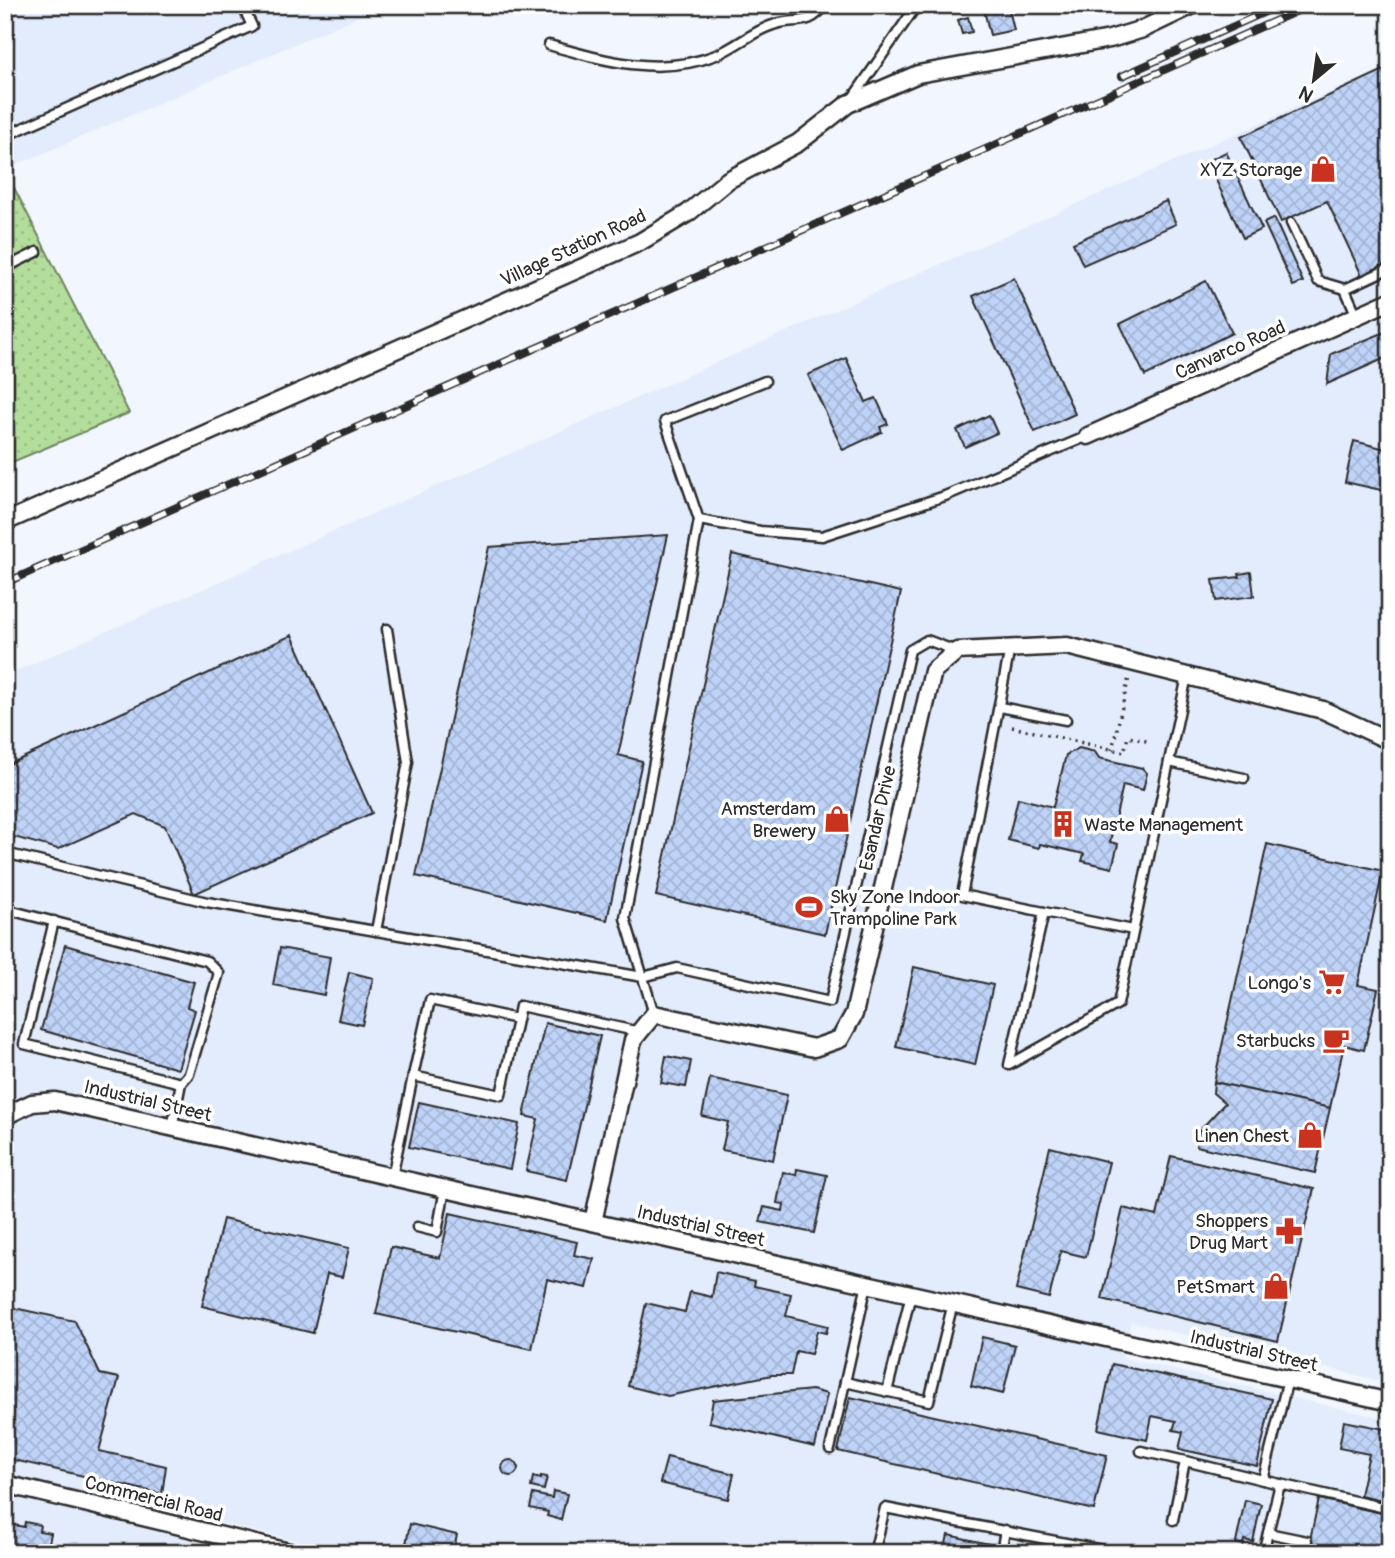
<svg xmlns="http://www.w3.org/2000/svg" width="1395" height="1558" viewBox="0 0 1395 1558" font-family="Pangolin,sans-serif">
  <defs>
    <pattern id="grass-dots" width="8" height="8" patternUnits="userSpaceOnUse" patternTransform="scale(1.75)"><rect width="8" height="8" fill="#b3dd9a"/><path d="M2 2h.1M6 6h.1" fill="none" stroke="#9abe85" stroke-width="1.8" stroke-linecap="round"/></pattern>
    <pattern id="building-cross-hatch" width="8" height="8" patternUnits="userSpaceOnUse" patternTransform="scale(1.75)"><rect width="8" height="8" fill="#bfd3f8"/><path d="M0 0l8 8M0 8l8-8" fill="none" stroke="#a4b5d5"/></pattern>
  </defs>
  <rect width="100%" height="100%" fill="#f2f6fe"/>
  <filter id="ink" filterUnits="userSpaceOnUse"><feTurbulence type="fractalNoise" baseFrequency=".0143" numOctaves="2"/><feDisplacementMap in="SourceGraphic" scale="14" xChannelSelector="R" yChannelSelector="G"/><feConvolveMatrix kernelMatrix="1 2 1 2 8 2 1 2 1" color-interpolation-filters="sRGB"/></filter>
  <g filter="url(#ink)">
    <!-- built -->
    <g fill="#e3ecfc">
      <polygon points="5,5 385,5 5,170"/>
      <polygon points="1390,66 1390,1383 1131,1322 1122,1358 1390,1420 1390,1553 351,1553 203,1519 196,1549 212,1553 5,1553 5,676"/>
    </g>
    <!-- grass -->
    <polygon fill="url(#grass-dots)" stroke="#6f8462" stroke-width="2" points="5,170 129,413 5,465"/>
    <!-- building -->
    <g fill="url(#building-cross-hatch)" stroke="#2b2b2b" stroke-width="2">
      <polygon points="1008,5 1014,30 990,35 984,10"/>
      <polygon points="968,17 972,32 962,34 958,20"/>
      <polygon points="1390,67 1390,265 1363,278 1327,201 1281,222 1241,137"/>
      <polygon points="1226,152 1262,229 1243,238 1207,161"/>
      <polygon points="1166,201 1176,224 1083,265 1073,243"/>
      <polygon points="1274,218 1303,282 1293,286 1264,223"/>
      <polygon points="1014,278 1075,414 1035,432 973,296"/>
      <polygon points="1206,281 1232,333 1145,376 1120,324"/>
      <polygon points="1390,330 1390,356 1327,384 1331,354"/>
      <polygon points="846,358 866,402 876,398 888,424 880,427 882,432 843,450 808,375"/>
      <polygon points="989,415 997,433 965,447 957,430"/>
      <polygon points="1354,441 1390,450 1390,492 1345,482"/>
      <polygon points="668,535 618,755 642,761 607,920 416,876 489,547"/>
      <polygon points="732,554 901,592 825,934 656,896"/>
      <polygon points="1251,572 1254,596 1216,601 1213,580 1240,577 1239,574"/>
      <polygon points="292,635 372,813 194,894 165,826 136,814 58,849 10,836 5,824 5,766"/>
      <polygon points="1079,748 1095,752 1099,758 1142,768 1147,773 1143,790 1123,785 1110,842 1118,844 1112,868 1082,861 1084,854 1040,844 1039,848 1008,840 1018,798 1053,807 1066,755"/>
      <polygon points="1267,844 1383,871 1358,985 1378,989 1364,1050 1344,1045 1330,1108 1214,1082"/>
      <polygon points="65,945 194,982 187,1007 195,1010 178,1069 41,1030"/>
      <polygon points="280,948 330,957 324,995 273,985"/>
      <polygon points="914,967 993,985 975,1065 896,1047"/>
      <polygon points="349,972 373,978 362,1025 338,1020"/>
      <polygon points="545,1023 600,1036 567,1180 526,1171 538,1119 524,1116"/>
      <polygon points="666,1056 691,1061 686,1087 661,1083"/>
      <polygon points="710,1078 787,1095 773,1160 722,1150 728,1122 702,1116"/>
      <polygon points="1214,1082 1330,1108 1315,1173 1196,1146 1199,1131 1225,1103 1213,1093"/>
      <polygon points="419,1102 519,1124 510,1169 409,1147"/>
      <polygon points="1050,1147 1109,1162 1086,1257 1061,1251 1049,1298 1016,1290"/>
      <polygon points="1171,1156 1314,1189 1278,1341 1102,1299 1123,1208 1157,1216"/>
      <polygon points="797,1169 827,1175 814,1233 760,1222 764,1207 783,1211 784,1204 777,1203 783,1172 796,1175"/>
      <polygon points="450,1213 577,1242 574,1255 594,1259 587,1288 547,1279 532,1349 376,1314 391,1247 440,1258"/>
      <polygon points="223,1219 349,1248 342,1277 327,1274 313,1333 202,1306"/>
      <polygon points="716,1272 755,1281 754,1286 791,1294 786,1316 828,1326 826,1333 817,1331 811,1354 796,1351 791,1375 772,1375 668,1396 628,1386 646,1303 685,1312 690,1292 712,1297"/>
      <polygon points="5,1306 75,1321 100,1374 119,1378 99,1451 166,1466 162,1494 5,1458"/>
      <polygon points="982,1337 1015,1345 1003,1394 971,1386"/>
      <polygon points="1112,1364 1272,1399 1257,1466 1179,1449 1183,1432 1173,1430 1176,1421 1152,1416 1147,1440 1098,1429"/>
      <polygon points="812,1390 827,1394 815,1447 709,1422 713,1400"/>
      <polygon points="850,1397 1107,1455 1094,1510 838,1451"/>
      <polygon points="1344,1421 1390,1430 1387,1501 1360,1495 1369,1454 1339,1448"/>
      <polygon points="667,1457 734,1474 728,1499 660,1483"/>
      <circle cx="510" cy="1468" r="8"/>
      <polygon points="541,1476 547,1477 544,1490 531,1487 533,1477 541,1479"/>
      <polygon points="553,1491 567,1494 561,1520 547,1516 548,1512 530,1508 533,1494 552,1498"/>
      <polygon points="1319,1499 1390,1515 1390,1553 1307,1553"/>
      <polygon points="1245,1500 1261,1504 1253,1542 1244,1540 1243,1545 1236,1543"/>
      <polygon points="25,1522 40,1525 39,1531 51,1533 47,1553 5,1553 5,1523 24,1527"/>
      <polygon points="410,1524 457,1535 453,1553 405,1549"/>
      <polygon points="948,1535 989,1544 987,1553 944,1553"/>
    </g>
    <g fill="none" stroke-linecap="round" stroke-linejoin="round">
      <defs>
        <g id="lane">
          <path d="M549,45C605,61 660,77 716,55C736,47 753,31 773,25C794,17 809,28 825,5"/>
          <polyline points="852,99 917,5"/>
          <polyline points="5,136 252,26 242,5"/>
          <polyline points="1291,223 1318,281 1345,289"/>
          <polyline points="5,268 37,252"/>
          <polyline points="1357,316 1345,289 1390,268"/>
          <polyline points="765,381 665,421 699,520 760,531 822,536 945,496 1088,436"/>
          <polyline points="1010,648 962,895 1044,912 1009,1065 1118,1004 1187,676"/>
          <polyline points="1000,707 1066,720"/>
          <polyline points="1169,762 1244,778"/>
          <polyline points="5,853 207,902 643,977 677,968 830,1002 910,650 927,640 956,651"/>
          <polyline points="5,909 207,961 219,973 189,1074 181,1083 172,1128"/>
          <polyline points="1044,912 1133,930"/>
          <polyline points="54,921 24,1044 181,1083"/>
          <polyline points="376,931 408,762 387,629"/>
          <polyline points="654,1014 625,918 699,520"/>
          <polyline points="413,1076 430,1000 517,1019"/>
          <polyline points="392,1177 413,1076 501,1095 520,1006 640,1032"/>
          <polyline points="417,1227 437,1232 445,1189"/>
          <polyline points="845,1382 929,1401 953,1303"/>
          <polyline points="887,1392 911,1294"/>
          <polyline points="830,1449 867,1284"/>
          <polyline points="1141,1451 1185,1461"/>
          <polyline points="1280,1484 1390,1509"/>
          <polyline points="1173,1520 1185,1461 1263,1480"/>
          <polyline points="1268,1533 1307,1541"/>
          <polyline points="874,1553 885,1508 1118,1553"/>
          <polyline points="1001,1553 1005,1530"/>
          <polyline points="1263,1553 1280,1484 1263,1480 1288,1379"/>
        </g>
        <g id="street">
          <polyline points="1088,436 1390,301"/>
          <polyline points="5,522 640,242 688,213 728,180 798,143 848,104 918,74 1110,39 1143,29 1193,5"/>
          <polyline points="5,1116 32,1103 55,1101 1390,1402"/>
          <polyline points="593,1222 633,1040 654,1014 814,1048 840,1039 854,1014 933,671 957,651 1067,646 1323,710 1390,741"/>
          <polyline points="5,1484 293,1553"/>
        </g>
      </defs>
      <!-- lane casing -->
      <use href="#lane" stroke="#2b2b2b" stroke-width="13"/>
      <!-- street casing -->
      <use href="#street" stroke="#2b2b2b" stroke-width="21"/>
      <!-- path -->
      <g stroke="#2b2b2b" stroke-width="3.5" stroke-dasharray="2 5" stroke-linecap="butt">
        <polyline points="1012,727 1124,752 1128,737 1151,742"/>
        <polyline points="1112,750 1129,677"/>
      </g>
      <!-- lane -->
      <use href="#lane" stroke="#fff" stroke-width="8"/>
      <!-- street -->
      <use href="#street" stroke="#fff" stroke-width="16"/>
      <defs>
        <g id="rail">
          <polyline points="1122,76 1281,5"/>
          <polyline points="5,583 1311,5"/>
        </g>
      </defs>
      <!-- rail casing -->
      <use href="#rail" stroke="#2b2b2b" stroke-width="8"/>
      <!-- rail -->
      <use href="#rail" stroke="#fff" stroke-width="5" stroke-dasharray="16" stroke-linecap="butt"/>
    </g>
  </g>
  <!-- icons -->
  <defs>
    <symbol id="shop-bare" viewBox="-9 -9 18 18"><path d="M-5-2.5h2.3a2.7 3.5 0 0 1 5.4 0H5L5.5 6h-11ZM-1.5-2.5h3a1.5 2.3 0 0 0-3 0Z" fill="#c8321e" stroke="#fff" stroke-width="2.5" paint-order="stroke"/></symbol>
    <symbol id="building-bare" viewBox="-9 -9 18 18"><path d="M-4-6H4V6H1V3H-1V6H-4ZM-2.5-4.3h1.7v1.8h-1.7ZM.8-4.3h1.7v1.8H.8ZM-2.5-1h1.7V.8h-1.7ZM.8-1h1.7V.8H.8Z" fill="#c8321e" stroke="#fff" stroke-width="2.5" paint-order="stroke"/></symbol>
    <symbol id="stadium-bare" viewBox="-9 -9 18 18"><path d="M0-5a6.5 5 0 1 0 0 10a6.5 5 0 1 0 0-10ZM-3.5-1.8h7v3.6h-7Z" fill="#c8321e" stroke="#fff" stroke-width="2.5" paint-order="stroke"/></symbol>
    <symbol id="supermarket-bare" viewBox="-9 -9 18 18"><path d="M-6-5.5h2.5l.6 2H6L4.5 2H-2.5L-4.4-4H-6ZM-1.5 3.2a1.3 1.3 0 1 0 .1 0ZM3 3.2a1.3 1.3 0 1 0 .1 0Z" fill="#c8321e" stroke="#fff" stroke-width="2.5" paint-order="stroke"/></symbol>
    <symbol id="cafe-bare" viewBox="-9 -9 18 18"><path d="M-5.5-4.5H6V0H3Q3 3.5 0 3.5H-2.5Q-5.5 3.5-5.5 0ZM3-3.2v2h1.7v-2ZM-6 4.5H4V6H-6Z" fill="#c8321e" stroke="#fff" stroke-width="2.5" paint-order="stroke"/></symbol>
    <symbol id="pharmacy-bare" viewBox="-9 -9 18 18"><path d="M-2-6h4v4h4v4h-4v4h-4v-4h-4v-4h4Z" fill="#c8321e" stroke="#fff" stroke-width="2.5" paint-order="stroke"/></symbol>
  </defs>
  <g fill-rule="evenodd">
    <use href="#shop-bare" x="1304" y="150" width="38" height="38"/>
    <use href="#shop-bare" x="818" y="800" width="38" height="38"/>
    <use href="#building-bare" x="1044" y="805" width="38" height="38"/>
    <use href="#stadium-bare" x="790" y="888" width="38" height="38"/>
    <use href="#supermarket-bare" x="1313" y="963" width="38" height="38"/>
    <use href="#cafe-bare" x="1317" y="1021" width="38" height="38"/>
    <use href="#shop-bare" x="1291" y="1116" width="38" height="38"/>
    <use href="#pharmacy-bare" x="1270" y="1212" width="38" height="38"/>
    <use href="#shop-bare" x="1257" y="1267" width="38" height="38"/>
  </g>
  <g text-anchor="middle" stroke-width="7" stroke-linejoin="round" paint-order="stroke">
    <!-- poi labels -->
    <g font-size="19" fill="#2b2b2b" stroke="#fff" text-anchor="end">
      <text x="1302" y="176">XYZ Storage</text>
      <text x="816" y="815">Amsterdam<tspan x="816" dy="22">Brewery</tspan></text>
      <text x="1084" y="831" text-anchor="start">Waste Management</text>
      <text x="830" y="903" text-anchor="start">Sky Zone Indoor<tspan x="830" dy="22">Trampoline Park</tspan></text>
      <text x="1311" y="989">Longo's</text>
      <text x="1315" y="1047">Starbucks</text>
      <text x="1289" y="1142">Linen Chest</text>
      <text x="1268" y="1227">Shoppers<tspan x="1268" dy="22">Drug Mart</tspan></text>
      <text x="1255" y="1293">PetSmart</text>
    </g>
    <!-- street labels -->
    <g font-size="19" fill="#2b2b2b" stroke="#fff">
      <text transform="translate(573 247) rotate(-25)" y="7">Village Station Road</text>
      <text transform="translate(1230 349) rotate(-24)" y="7">Canvarco Road</text>
      <text transform="translate(877 818) rotate(-77)" y="7">Esandar Drive</text>
      <text transform="translate(148 1100) rotate(13)" y="7">Industrial Street</text>
      <text transform="translate(701 1225) rotate(13)" y="7">Industrial Street</text>
      <text transform="translate(1254 1350) rotate(13)" y="7">Industrial Street</text>
      <text transform="translate(154 1498) rotate(14)" y="7">Commercial Road</text>
    </g>
  </g>
  <!-- margin -->
  <rect width="1395" height="1558" fill="none" stroke="#fff" stroke-width="28"/>
  <rect x="14" y="14" width="1367" height="1530" fill="none" stroke="#2b2b2b" stroke-width="2.5" filter="url(#ink)"/>
  <!-- north arrow -->
  <g transform="translate(1314 80) rotate(209)" stroke="#ffffff" stroke-width="5" paint-order="stroke">
  <path d="M0-5L12 26L0 18L-12 26Z" fill="#2b2b2b"/>
  <text y="-10" font-size="19" font-weight="bold" text-anchor="middle" fill="#2b2b2b">N</text>
  </g>
</svg>
